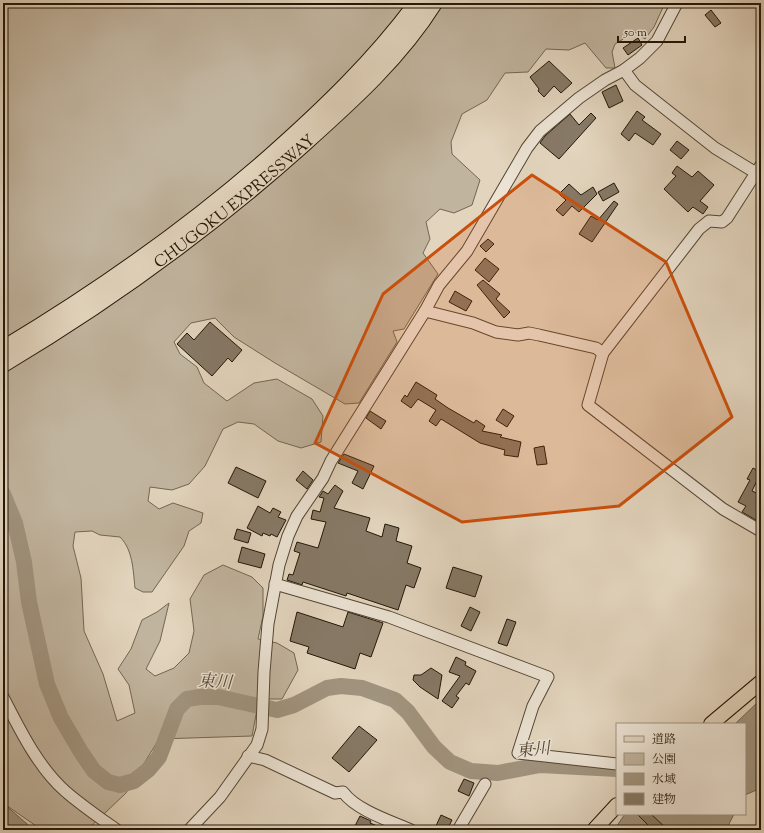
<svg xmlns="http://www.w3.org/2000/svg" width="764" height="833" viewBox="0 0 764 833" font-family="'Sorts Mill Goudy','Noto Serif JP',serif">
  <rect width="100%" height="100%" fill="#e2d4bd"/>
  <filter id="stains"><feTurbulence type="fractalNoise" baseFrequency=".005" numOctaves="4"/><feColorMatrix values="0 0 0 0 .2 0 0 0 0 .09 0 0 0 0 .02 0 0 0 .5 -.17"/></filter>
  <radialGradient id="worn" r=".72"><stop offset=".6" stop-color="#630" stop-opacity="0"/><stop offset="1" stop-color="#630" stop-opacity=".3"/></radialGradient>
  <!-- green -->
  <path fill="#c1b49e" stroke="#726652" d="M3,3H665L654,27L645,39L635,32L615,44L612,52L615,68H606L585,43L569,50L546,49L528,72L505,73L487,100L462,114L451,142L452,154L480,180L472,205L454,213L440,209L426,222L430,239L423,253L438,274L404,329L393,331L397,342L359,403L345,404L275,363L234,337L215,318L191,323L174,342L180,354L197,367L204,383L227,401L254,383L277,379L312,399L323,416L321,442L301,448L278,441L254,424L238,422L223,429L205,466L189,484L172,490L150,487L148,501L159,509L173,503L203,513L201,523L189,531L184,546L152,592H143L135,588C133,570 133,550 120,537L100,535L92,531L75,532L73,546L81,578L84,631L103,674L117,721L135,713L129,685L118,669L131,649L142,620L157,612L169,603L160,641L146,669L155,676L174,668L189,653L194,631L190,599L204,575L223,565L252,577L263,588V616L258,639L277,643L294,653L298,670L282,699H259L252,736L159,739L126,793L87,830H42L3,803Z"/>
  <!-- water -->
  <g fill="#a1947f" stroke="#6e624f">
    <polygon points="761,699 761,788 745,795 745,724 735,724"/>
    <polygon points="3,803 34,830 3,830"/>
    <polygon points="625,814 734,814 726,830 614,830"/>
  </g>
  <g fill="none" stroke-linecap="round" stroke-linejoin="round">
    <!-- river -->
    <polyline stroke="#a1947f" stroke-width="16" points="3,494 15,523 24,562 29,602 47,684 61,718 81,752 94,771 108,782 120,785 134,781 148,770 159,757 177,709 187,699 200,697 218,697 277,710 294,705 327,688 341,686 362,688 395,700 408,712 434,747 450,762 471,771 498,773 540,765 617,769"/>
  </g>
  <!-- building -->
  <g fill="#867966" stroke="#221707">
    <polygon points="711,10 721,23 715,27 705,15"/>
    <polygon points="638,38 642,45 628,55 623,48"/>
    <polygon points="549,61 572,83 561,93 554,86 544,97 538,91 539,89 530,77"/>
    <polygon points="616,85 623,101 609,108 602,92"/>
    <polygon points="637,111 645,117 642,120 661,134 653,145 635,133 629,141 621,134"/>
    <polygon points="591,113 596,118 559,159 540,143 545,136 570,114 579,125"/>
    <polygon points="677,141 689,150 681,159 670,150"/>
    <polygon points="677,166 692,177 698,171 714,185 700,201 708,207 703,214 693,207 688,212 664,189 676,176 672,173"/>
    <polygon points="614,183 619,192 603,201 598,192"/>
    <polygon points="569,184 581,195 593,187 597,194 579,212 572,206 563,216 556,210 566,200 559,194"/>
    <polygon points="614,201 618,204 592,242 579,234 591,216 598,220"/>
    <polygon points="488,239 494,244 486,252 480,246"/>
    <polygon points="485,258 499,269 489,282 475,270"/>
    <polygon points="483,280 500,294 496,299 510,312 504,318 477,285"/>
    <polygon points="455,291 472,301 466,311 449,302"/>
    <polygon points="210,322 242,350 232,362 228,358 212,376 177,344 187,333 194,340"/>
    <polygon points="416,382 437,395 435,399 448,408 474,423 476,420 485,426 482,431 502,435 500,437 521,442 518,457 504,455 505,450 480,443 441,419 436,426 429,421 436,410 418,399 411,408 401,401 405,395 407,397"/>
    <polygon points="503,409 514,416 507,427 496,420"/>
    <polygon points="370,411 386,421 381,429 366,418"/>
    <polygon points="544,446 547,464 537,465 534,448"/>
    <polygon points="344,454 374,466 363,489 352,483 358,471 338,463"/>
    <polygon points="236,467 266,481 258,498 228,483"/>
    <polygon points="753,468 761,472 752,491 761,495 761,523 742,512 746,506 738,502 750,480 747,479"/>
    <polygon points="303,471 313,480 307,489 296,480"/>
    <polygon points="335,485 343,491 334,508 370,518 366,531 382,537 385,524 399,528 396,541 412,546 407,563 421,568 414,588 406,585 398,610 347,593 346,596 303,582 302,585 287,580 289,574 293,575 300,553 294,551 297,542 318,548 326,522 311,519 313,510 320,512 324,498 319,497 323,491 328,494"/>
    <polygon points="258,506 270,513 273,508 281,512 278,517 286,520 277,537 271,534 270,536 263,533 262,536 247,528"/>
    <polygon points="237,529 251,533 248,543 234,539"/>
    <polygon points="242,547 265,554 261,568 238,562"/>
    <polygon points="453,567 482,576 475,597 446,588"/>
    <polygon points="470,607 480,612 471,631 461,626"/>
    <polygon points="297,612 343,627 348,612 383,623 371,657 360,653 355,669 307,653 309,647 290,641"/>
    <polygon points="507,619 516,622 507,646 498,643"/>
    <polygon points="456,657 466,662 465,665 476,671 469,685 466,683 456,696 459,698 452,708 442,701 460,676 449,672"/>
    <polygon points="431,668 442,675 438,699 420,687 413,680 414,675 421,675"/>
    <polygon points="359,726 377,740 349,772 332,758"/>
    <polygon points="464,779 474,783 469,796 458,791"/>
    <polygon points="637,814 651,814 668,830 653,830"/>
    <polygon points="441,815 452,820 447,830 435,828"/>
    <polygon points="360,816 371,821 370,823 387,830 353,830"/>
  </g>
  <g fill="none" stroke-linecap="round" stroke-linejoin="round">
    <defs>
      <g id="minor">
        <polyline points="624,70 635,85 715,148 761,176"/>
        <polyline points="761,165 727,218 722,222 709,221 699,229 603,353 588,405 723,509 761,531"/>
        <polyline points="425,311 473,323 496,332 518,335 529,333 539,335 596,348 603,353"/>
        <polyline points="275,584 389,617 548,677 533,706 518,753 617,764"/>
        <path d="M3,697C20,730 38,767 65,791C81,805 100,818 117,830"/>
        <path d="M248,756L265,760L335,793L343,792C356,810 390,821 411,830"/>
        <polyline points="189,830 220,797 257,745 262,729 264,672 268,624 279,565 288,536 297,516 323,478 331,461 425,311 439,285 467,251 527,148 540,131 579,98 605,80 624,70 640,58 657,41 677,3"/>
        <polyline points="458,830 485,784"/>
      </g>
      <g id="major">
        <polyline points="711,724 761,682"/>
        <polyline points="594,830 617,805"/>
      </g>
      <g id="highway">
        <path d="M3,349C98,292 188,229 271,156C324,109 374,61 417,3"/>
        <path id="s1" d="M3,364C109,301 208,229 300,147C349,103 399,59 434,3"/>
      </g>
    </defs>
    <!-- minor casing -->
    <use href="#minor" stroke="#524634" stroke-width="13"/>
    <!-- major casing -->
    <use href="#major" stroke="#221707" stroke-width="16"/>
    <!-- highway casing -->
    <use href="#highway" stroke="#221707" stroke-width="18"/>
    <!-- minor -->
    <use href="#minor" stroke="#ece3d4" stroke-width="11"/>
    <!-- major -->
    <use href="#major" stroke="#e2d4bd" stroke-width="14"/>
    <!-- highway -->
    <use href="#highway" stroke="#e2d4bd" stroke-width="16"/>
  </g>
  <!-- marked area -->
  <path fill="#ca4f0b" fill-opacity="0.2" stroke="#ca4f0b" stroke-width="3" stroke-linejoin="round" d="M532,175L666,262L732,417L619,506L462,522L315,443L383,294Z"/>
  <g text-anchor="middle" stroke-width="3" stroke-linejoin="round" paint-order="stroke">
    <!-- street labels -->
    <g font-size="16" fill="#221707" stroke="#ece3d4">
      <text dy="6" stroke="none"><textPath href="#s1" startOffset="283">CHUGOKU EXPRESSWAY</textPath></text>
    </g>
    <!-- water labels -->
    <g font-size="17" font-style="italic" fill="#554937" stroke="#ece3d4">
      <text transform="translate(215 681) rotate(3)" y="6">東川</text>
      <text transform="translate(533 749) rotate(-6)" y="6">東川</text>
    </g>
  </g>
  <!-- margin -->
  <rect width="764" height="833" fill="none" stroke="#e2d4bd" stroke-width="16"/>
  <rect x="4" y="4" width="756" height="825" fill="none" stroke="#221707" stroke-width="2"/>
  <rect x="8" y="8" width="748" height="817" fill="none" stroke="#221707"/>
  <!-- legend -->
  <rect x="616" y="723" width="130" height="92" fill="#ece3d4" stroke="#9b9182"/>
  <rect x="624" y="736" width="20" height="6" fill="#e2d4bd" stroke="#9b9182"/>
  <text x="652" y="743" font-size="12" fill="#221707">道路</text>
  <rect x="624" y="753" width="20" height="12" fill="#c1b49e" stroke="#9b9182"/>
  <text x="652" y="763" font-size="12" fill="#221707">公園</text>
  <rect x="624" y="773" width="20" height="12" fill="#a1947f" stroke="#9b9182"/>
  <text x="652" y="783" font-size="12" fill="#221707">水域</text>
  <rect x="624" y="793" width="20" height="12" fill="#867966" stroke="#9b9182"/>
  <text x="652" y="803" font-size="12" fill="#221707">建物</text>
  <!-- scale -->
  <path d="M618 36v6h67v-6" fill="none" stroke="#221707" stroke-width="2"/>
  <text x="624" y="36" font-size="12" fill="#221707" stroke="#ece3d4" stroke-width="3" paint-order="stroke">50 m</text>
  <rect width="100%" height="100%" filter="url(#stains)"/>
  <rect width="100%" height="100%" fill="url(#worn)"/>
</svg>
